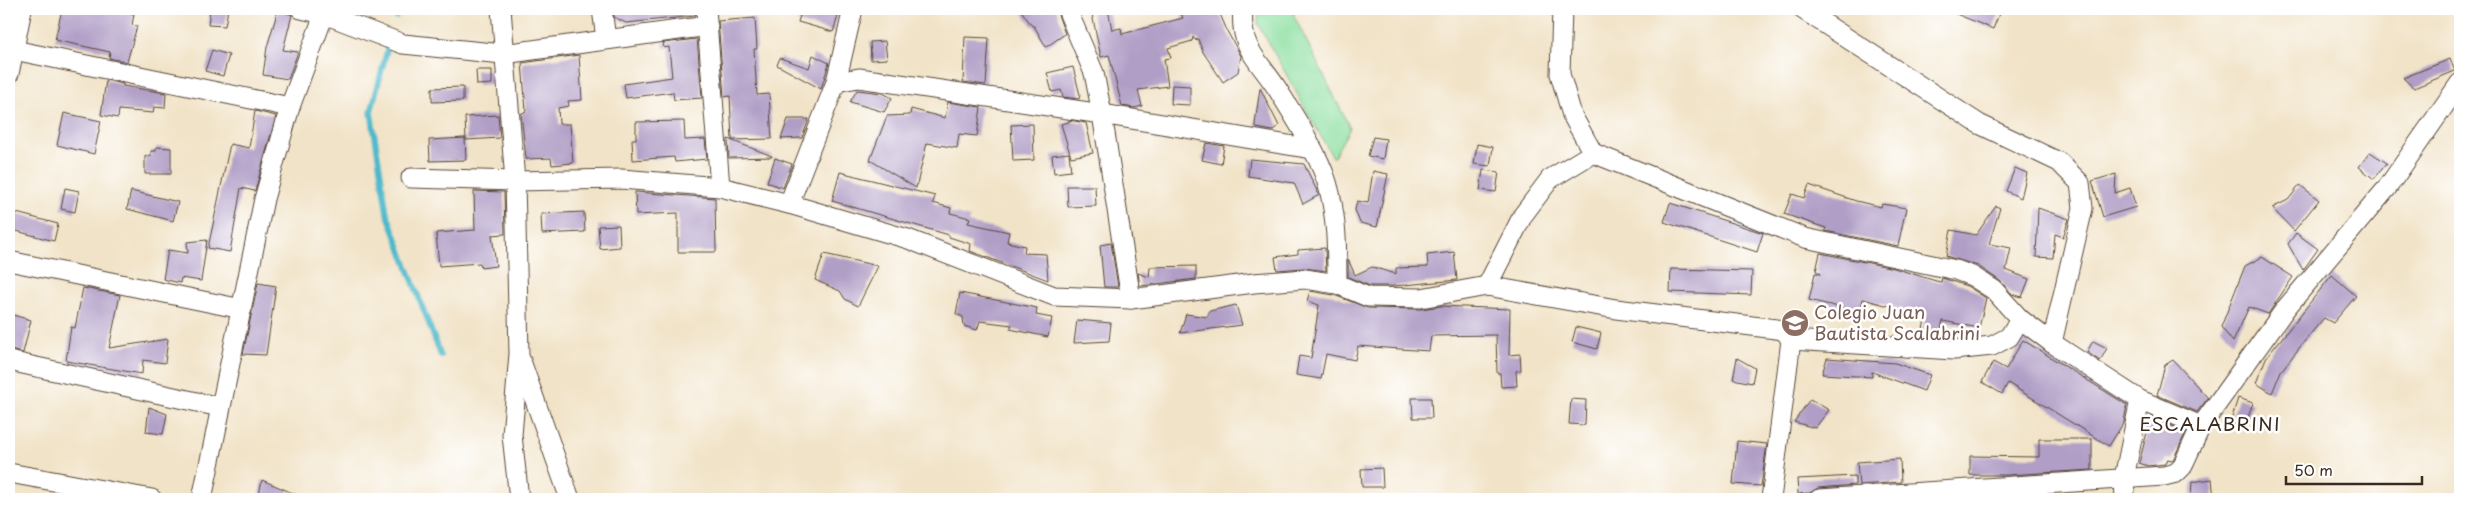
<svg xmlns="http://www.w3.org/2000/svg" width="2469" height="508" viewBox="0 0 2469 508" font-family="'Playpen Sans',sans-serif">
  <rect width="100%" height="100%" fill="#fff"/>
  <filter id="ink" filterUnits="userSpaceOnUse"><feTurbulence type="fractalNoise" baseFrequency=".02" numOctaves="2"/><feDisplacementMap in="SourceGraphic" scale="10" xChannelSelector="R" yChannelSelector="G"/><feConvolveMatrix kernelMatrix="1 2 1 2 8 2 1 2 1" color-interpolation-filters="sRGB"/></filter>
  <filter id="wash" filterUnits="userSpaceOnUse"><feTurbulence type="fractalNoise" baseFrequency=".0096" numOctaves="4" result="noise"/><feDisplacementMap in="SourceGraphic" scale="20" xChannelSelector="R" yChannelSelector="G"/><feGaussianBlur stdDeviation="1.12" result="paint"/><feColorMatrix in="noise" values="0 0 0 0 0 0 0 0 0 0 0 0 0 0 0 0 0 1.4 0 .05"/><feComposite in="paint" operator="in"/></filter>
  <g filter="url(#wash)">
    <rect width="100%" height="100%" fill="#f1e3c7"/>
    <!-- green -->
    <polygon fill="#8cdfa0" stroke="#64845f" points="1259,9 1294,9 1294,16 1350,128 1333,158 1258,24"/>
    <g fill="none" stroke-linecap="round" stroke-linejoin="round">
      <!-- stream -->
      <g stroke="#4eb9cb" stroke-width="5.5">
        <polyline points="396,17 398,9"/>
        <polyline points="388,46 371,112 387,213 441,356"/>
      </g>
    </g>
    <g id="blocks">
      <!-- building -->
      <g fill="#b09ec6">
        <polygon points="62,9 112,9 134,14 132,25 137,26 127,62 109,58 110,52 55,40"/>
        <polygon points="210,9 228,9 225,26 208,25"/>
        <polygon points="613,9 695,9 695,16 626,23 614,17"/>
        <polygon points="802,9 825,9 839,13 833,32 798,22"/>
        <polygon points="1020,9 1056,9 1065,34 1046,47 1034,26 1032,26"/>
        <polygon points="1091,9 1108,9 1112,30 1121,28 1122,34 1183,18 1179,9 1218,9 1228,33 1241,56 1238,72 1223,82 1203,52 1198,39 1195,40 1193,37 1192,41 1168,48 1171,58 1164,59 1168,86 1138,90 1142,106 1135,108 1122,106 1109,55 1101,57"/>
        <polygon points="1944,9 2001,9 1993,29"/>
        <polygon points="278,10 292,15 283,50 298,52 288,79 263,75 267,47"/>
        <polygon points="755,18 757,49 754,49 757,95 769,94 772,139 732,140 730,96 724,97 718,21"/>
        <polygon points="965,37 989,38 986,85 963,82"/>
        <polygon points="697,39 702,98 674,100 673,92 626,98 624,84 672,77 669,47 664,48 663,43"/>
        <polygon points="885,41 887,59 871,60 870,42"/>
        <polygon points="212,50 229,55 223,76 205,71"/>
        <polygon points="579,55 582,100 568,101 569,106 558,108 559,124 570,124 573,163 552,165 551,158 526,159 521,114 526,111 522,63"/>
        <polygon points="813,55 829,63 821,89 777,65 780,58 809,68"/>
        <polygon points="2450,59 2455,71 2414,88 2403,78"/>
        <polygon points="1073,67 1080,95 1079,99 1063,97 1061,90 1052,92 1047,73"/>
        <polygon points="476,70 492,70 492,84 477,85"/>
        <polygon points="106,80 123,84 123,86 166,93 165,108 154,107 153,113 119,110 118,118 101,115"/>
        <polygon points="1172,85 1190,86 1190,105 1171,104"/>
        <polygon points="463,87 463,101 432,102 432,88"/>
        <polygon points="1260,88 1279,126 1273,131 1257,128 1255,124"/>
        <polygon points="857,90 883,93 892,98 884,112 850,102"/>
        <polygon points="948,102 981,107 977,136 959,134 957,148 927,143 916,188 870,160 887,116 910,115 911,109 945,118"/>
        <polygon points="255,111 276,116 255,191 241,188 230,252 208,248 230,144 249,148"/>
        <polygon points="64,113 101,121 94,154 57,145"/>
        <polygon points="498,115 500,138 466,140 465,117"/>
        <polygon points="788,119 809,119 802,138 781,139"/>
        <polygon points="1069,120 1086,123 1093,153 1071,157 1061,124 1069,122"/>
        <polygon points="684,121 685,140 705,139 707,159 675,162 674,157 633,160 632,139 636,139 636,122"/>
        <polygon points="1033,124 1034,160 1013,161 1011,125"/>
        <polygon points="1373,137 1386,139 1383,159 1368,156"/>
        <polygon points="465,138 466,160 430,161 429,140"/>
        <polygon points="728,139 772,156 772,157 729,158"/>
        <polygon points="1206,143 1224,146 1221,164 1202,160"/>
        <polygon points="1477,144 1493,147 1490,166 1474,164"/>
        <polygon points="156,147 171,148 171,174 145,174 145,156 151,156 151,151 156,151"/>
        <polygon points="2370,152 2387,163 2374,179 2359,167"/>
        <polygon points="1069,153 1071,171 1054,173 1052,155"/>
        <polygon points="775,158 792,164 783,188 767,182"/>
        <polygon points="1250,159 1304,164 1319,195 1303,204 1294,183 1248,176"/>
        <polygon points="2015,168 2027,173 2021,198 2006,191"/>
        <polygon points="1483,170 1499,172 1496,192 1480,190"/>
        <polygon points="1373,171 1388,174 1377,227 1360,223 1355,210 1357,201 1368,203"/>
        <polygon points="840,172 935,196 933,203 951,208 950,213 970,218 968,223 1009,232 1007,242 1025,246 1024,253 1046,254 1048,280 970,251 971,244 949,237 949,235 832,201"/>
        <polygon points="2116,174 2115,193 2130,188 2136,207 2103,217 2092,181"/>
        <polygon points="1809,185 1856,201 1881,207 1882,204 1906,208 1898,246 1825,231 1826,228 1784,214 1792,194 1804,198"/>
        <polygon points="2300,185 2319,200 2294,231 2272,208 2288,200"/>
        <polygon points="1067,186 1095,186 1096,206 1068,207"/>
        <polygon points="65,188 79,191 75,212 61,209"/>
        <polygon points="131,191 178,202 173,221 127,209"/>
        <polygon points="474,191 504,192 505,234 492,235 496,266 481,268 480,263 439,266 436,233 475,230"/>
        <polygon points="635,192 715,198 716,252 678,252 678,213 636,215"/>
        <polygon points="1670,203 1763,233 1757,252 1664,222"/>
        <polygon points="1996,206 2000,208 1989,244 2011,248 2006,270 2029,279 2022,297 2012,294 2000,281 1978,266 1946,256 1951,230 1976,235"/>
        <polygon points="2038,208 2069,219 2063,237 2055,234 2053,258 2036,257"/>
        <polygon points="9,211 58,224 54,241 9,229"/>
        <polygon points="584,212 585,232 542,234 541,214"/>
        <polygon points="619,225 620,247 600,249 598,226"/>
        <polygon points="2296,233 2318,249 2303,270 2288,244"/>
        <polygon points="207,240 201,281 181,278 180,283 163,279 168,250 188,253 187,242"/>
        <polygon points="1111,243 1118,287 1104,287 1100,245"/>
        <polygon points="1325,248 1326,271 1304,268 1277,270 1275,257 1298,254 1298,250"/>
        <polygon points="1454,252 1457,280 1394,286 1370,286 1348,277 1348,259 1355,275 1372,267 1396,274 1396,268 1428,267 1427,255"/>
        <polygon points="1820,253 1894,268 1936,281 1941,282 1942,278 1967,286 1986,298 1979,328 1943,321 1940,333 1923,329 1926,316 1863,299 1860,312 1809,300 1815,273 1821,274 1816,271"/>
        <polygon points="824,254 878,266 858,306 845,299 840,291 815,280"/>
        <polygon points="2262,257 2293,277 2268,314 2249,307 2233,342 2221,327 2245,266"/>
        <polygon points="1196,266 1196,279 1140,286 1138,273 1149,277 1150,267"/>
        <polygon points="1671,269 1752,271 1751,295 1670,292"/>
        <polygon points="2332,275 2356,296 2333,323 2324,318 2312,332 2281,371 2272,393 2256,383 2266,358"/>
        <polygon points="258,283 276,286 266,355 243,354"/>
        <polygon points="83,288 120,295 109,348 168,339 165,363 143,360 142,374 66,361 71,327 75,328"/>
        <polygon points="1310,291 1334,295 1368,308 1421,309 1441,306 1510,309 1509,355 1520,354 1521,370 1516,371 1517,386 1501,387 1500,373 1497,373 1496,335 1431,336 1429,351 1358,346 1355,360 1326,354 1321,379 1296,375 1299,356 1311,358 1319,305 1307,301"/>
        <polygon points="960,293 1037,308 1036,315 1052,318 1048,337 1010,329 1012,325 980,321 977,330 964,326 963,317 956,314"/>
        <polygon points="1236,305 1242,325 1180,333 1186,314 1207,317 1210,311"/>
        <polygon points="9,314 31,320 23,353 9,350"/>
        <polygon points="1077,320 1111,323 1109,341 1074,343"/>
        <polygon points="1576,327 1601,333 1597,349 1572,342"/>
        <polygon points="2023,340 2127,405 2124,422 2109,446 2008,383 2002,394 1982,382 1993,362 2006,369"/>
        <polygon points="2093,341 2107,348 2100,361 2087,352"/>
        <polygon points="1737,358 1755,368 1752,383 1733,379"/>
        <polygon points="1827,358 1895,363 1930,375 1924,391 1872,372 1872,377 1822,374"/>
        <polygon points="2173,360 2208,398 2197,412 2157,395 2165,365"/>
        <polygon points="1412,398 1431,398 1432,418 1413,418"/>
        <polygon points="2238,398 2253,403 2244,429 2230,424"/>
        <polygon points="1571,399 1586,400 1585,425 1569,424"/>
        <polygon points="1810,399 1829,410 1815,428 1794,422"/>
        <polygon points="149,407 167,414 163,434 146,432"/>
        <polygon points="2151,417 2186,432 2173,460 2167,459 2165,464 2148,466 2139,463"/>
        <polygon points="2039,439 2092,439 2092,470 2007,475 1970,475 1970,456 2039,457"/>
        <polygon points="1737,441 1767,444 1761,486 1733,484"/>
        <polygon points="1900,459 1901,482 1859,485 1857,462"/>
        <polygon points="1382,468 1383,487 1362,487 1361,469"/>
        <polygon points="1855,476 1855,485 1818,488 1810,493 1798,494 1797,479"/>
        <polygon points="2212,479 2214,499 2191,498 2192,482"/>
        <polygon points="262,480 307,499 258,499"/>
      </g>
    </g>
  </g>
  <g filter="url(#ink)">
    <use href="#blocks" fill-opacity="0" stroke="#564637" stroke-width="1"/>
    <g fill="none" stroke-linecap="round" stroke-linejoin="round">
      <defs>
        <g id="minor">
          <polyline points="301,9 324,14 403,44 503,54 708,26"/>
          <polyline points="501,9 515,181 519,354 512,435 519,499"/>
          <polyline points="602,9 606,39"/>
          <polyline points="706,9 720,187"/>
          <polyline points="1067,9 1094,73 1102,114 1131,299"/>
          <path d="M1243,9C1239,49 1259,60 1278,90C1294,116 1318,153 1327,182C1337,215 1337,250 1337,284"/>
          <polyline points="1562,9 1560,74 1572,115 1593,153 1805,238 1956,270 1972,276 1994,290 2020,319 2052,343 2140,400 2201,426"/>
          <polyline points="1802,9 1979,124 2059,162 2080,183 2083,208 2052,343"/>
          <polyline points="9,49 290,107"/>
          <polyline points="9,74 22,9"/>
          <polyline points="836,82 859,78 873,80 1102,114 1312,149"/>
          <polyline points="411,178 515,181 621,179 720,187 789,204 908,239 1054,296 1131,299 1254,283 1305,279 1337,284 1368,297 1421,298 1487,286 1616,309 1784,330 1791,340 1954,350 1992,346 2009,337 2020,319"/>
          <polyline points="789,204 836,82 853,9"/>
          <polyline points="9,261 242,309"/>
          <polyline points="1487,286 1523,215 1550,179 1593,153"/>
          <polyline points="9,361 220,407"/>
          <polyline points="521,361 570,499"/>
          <polyline points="9,473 152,499"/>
          <polyline points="202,499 264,199 290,107 326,9"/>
          <polyline points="1771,499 1791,340"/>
          <polyline points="1819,499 2164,476 2176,473 2182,467 2201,426 2286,308 2387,188 2460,83"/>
          <polyline points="2125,499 2124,478 2140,400"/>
        </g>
      </defs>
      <!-- minor casing -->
      <use href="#minor" stroke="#564637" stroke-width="21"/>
      <!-- minor -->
      <use href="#minor" stroke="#fff" stroke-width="19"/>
    </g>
  </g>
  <!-- icons -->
  <defs>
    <symbol id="school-disc" viewBox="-11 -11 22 22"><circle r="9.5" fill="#8d6e63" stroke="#fff"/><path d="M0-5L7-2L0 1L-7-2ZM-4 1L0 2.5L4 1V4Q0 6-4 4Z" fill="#fff"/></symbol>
  </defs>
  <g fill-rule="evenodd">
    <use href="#school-disc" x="1779" y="307" width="32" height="32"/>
  </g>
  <g text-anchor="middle" stroke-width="5" stroke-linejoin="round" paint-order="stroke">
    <!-- education labels -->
    <g font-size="18" fill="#785e54" stroke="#fff" text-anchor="start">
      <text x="1814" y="319">Colegio Juan<tspan x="1814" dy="21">Bautista Scalabrini</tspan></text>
    </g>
    <!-- neighbourhood labels -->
    <g font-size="19" letter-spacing="1" fill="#3b2a1e" stroke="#fff">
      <text x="2210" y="431">ESCALABRINI</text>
    </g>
  </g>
  <!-- margin -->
  <rect width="2469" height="508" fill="none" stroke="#fff" stroke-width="30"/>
  <!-- scale -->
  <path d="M2286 476v8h136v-8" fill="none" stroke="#3b2a1e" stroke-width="2.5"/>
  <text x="2294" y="476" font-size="15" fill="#3b2a1e" stroke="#ffffff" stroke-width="4" paint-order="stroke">50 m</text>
</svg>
